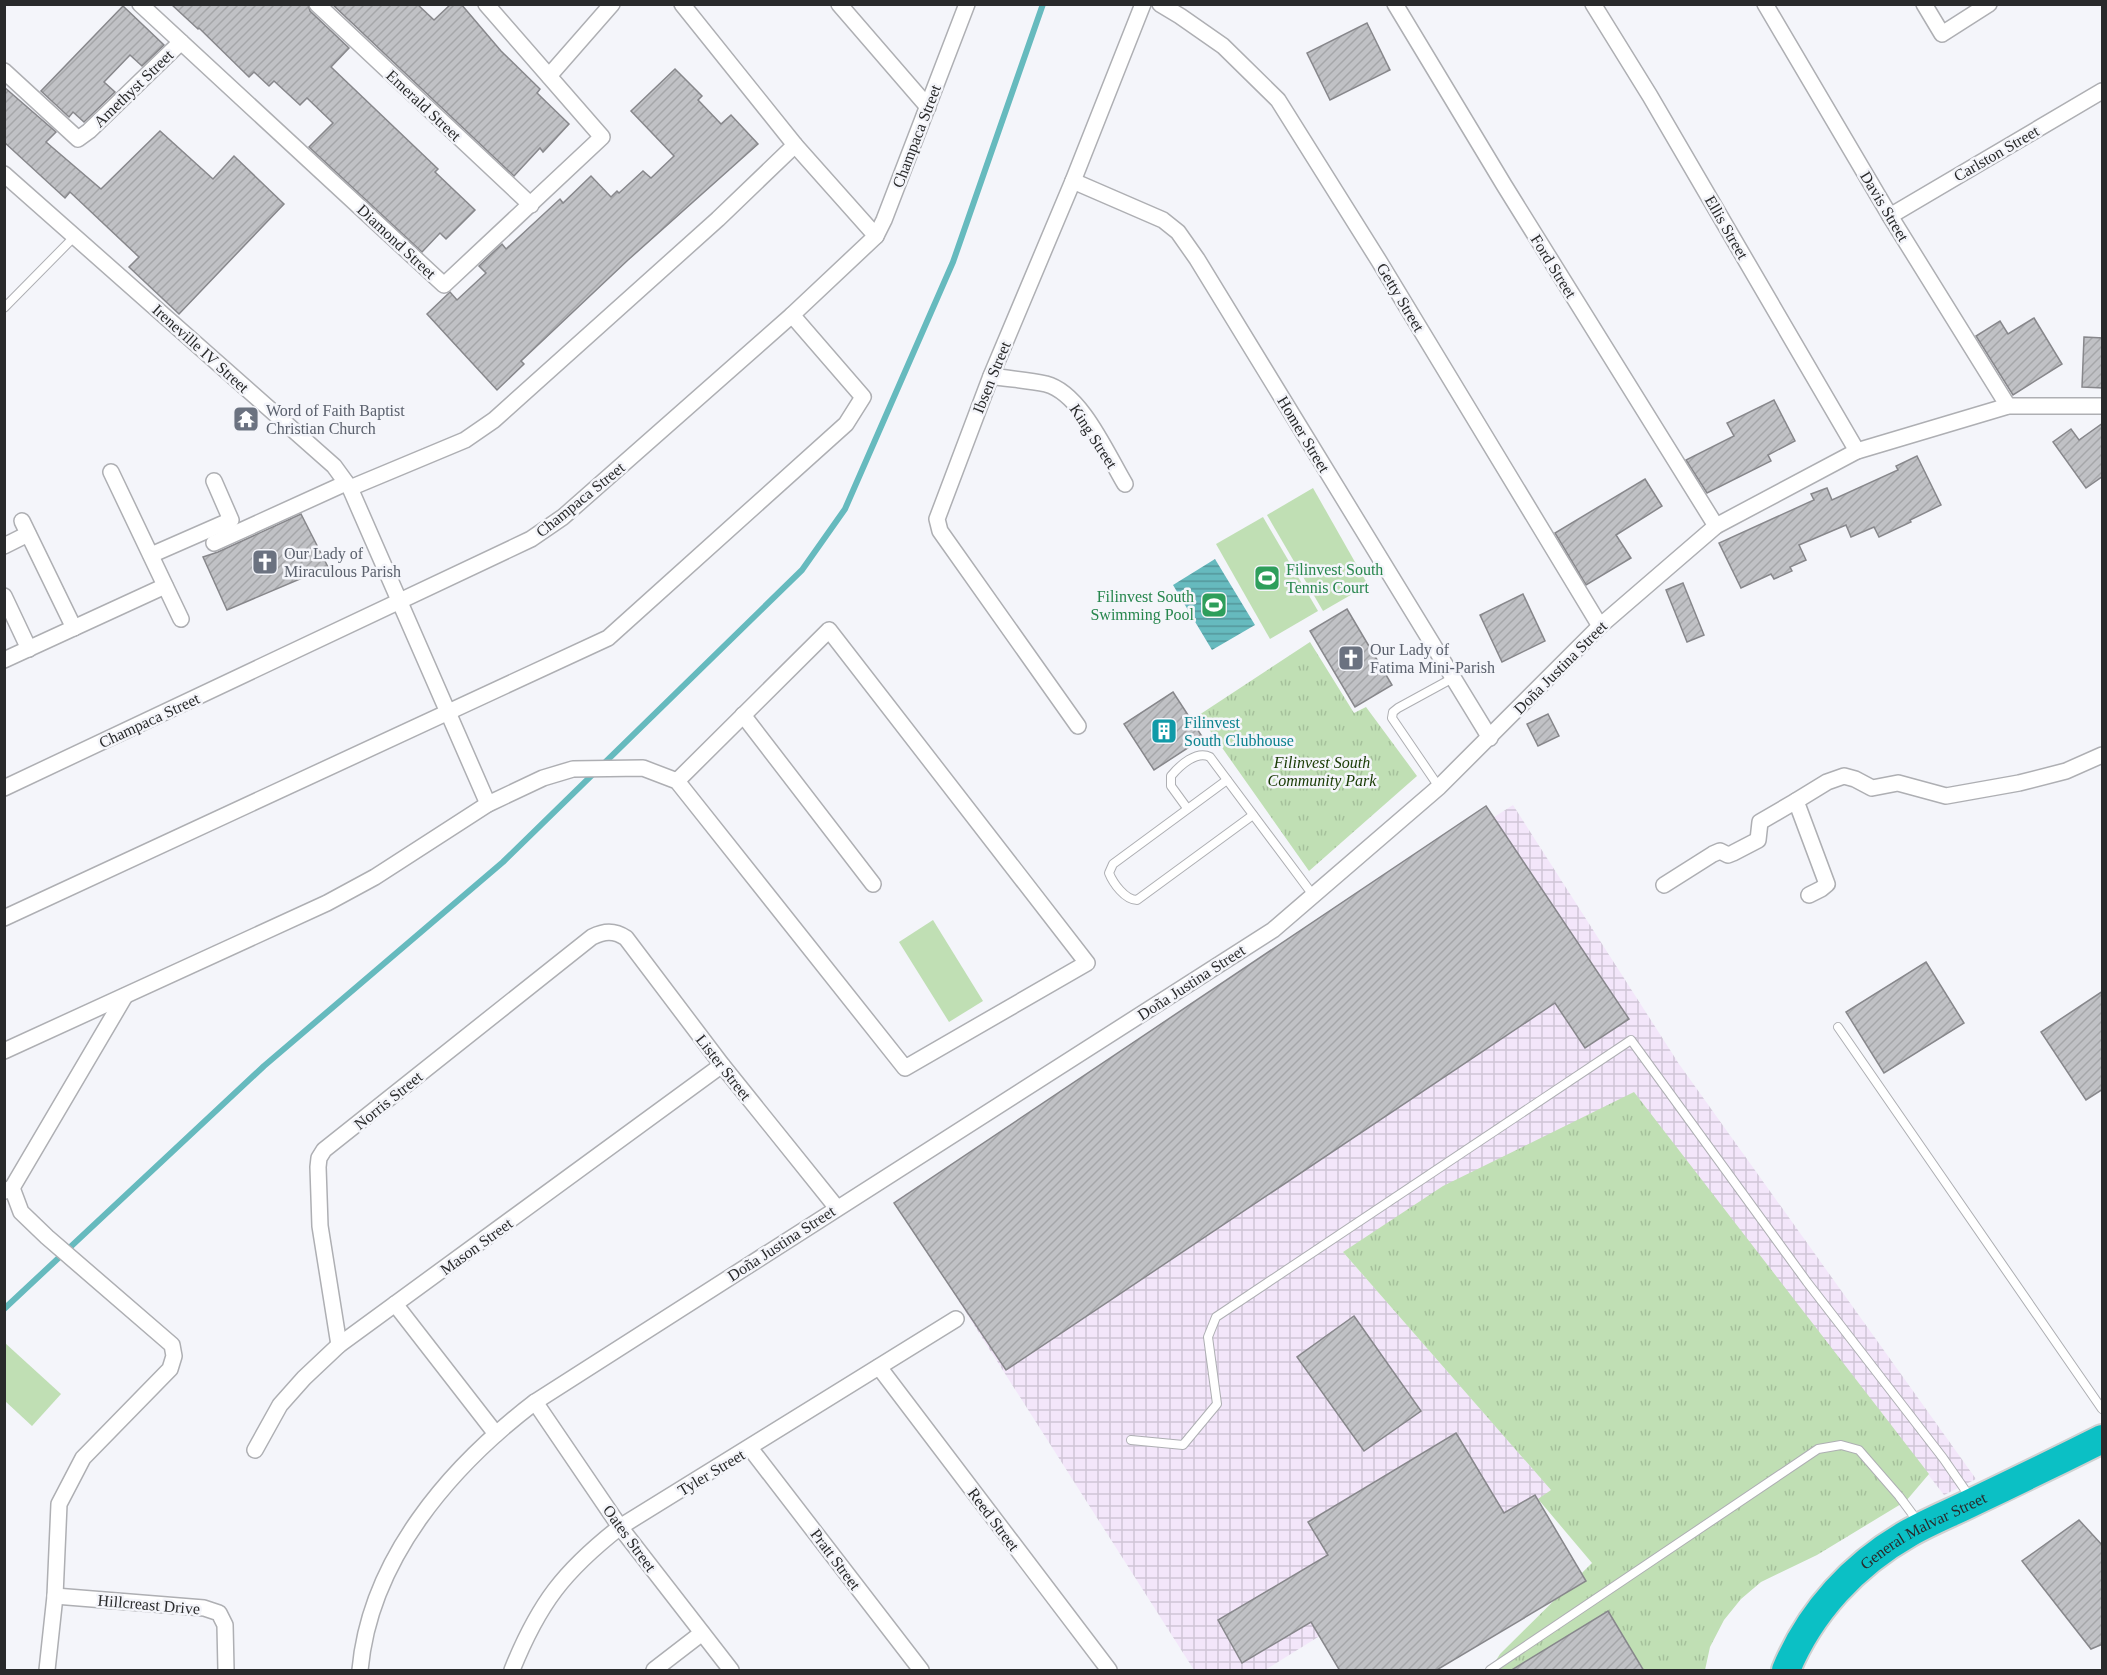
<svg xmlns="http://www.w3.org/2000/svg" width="2107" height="1675" viewBox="0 0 2107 1675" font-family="Georgia,serif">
  <defs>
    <pattern id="industrial-grid" width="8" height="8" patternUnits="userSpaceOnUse" patternTransform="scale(1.5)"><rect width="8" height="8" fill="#f3e6fa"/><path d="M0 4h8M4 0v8" fill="none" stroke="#d0c5d6"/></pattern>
    <pattern id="grass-tufts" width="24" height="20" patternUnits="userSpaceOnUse" patternTransform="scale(1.5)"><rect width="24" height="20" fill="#c0dfb4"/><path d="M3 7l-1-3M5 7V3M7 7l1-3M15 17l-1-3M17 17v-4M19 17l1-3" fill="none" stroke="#a5c09b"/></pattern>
    <pattern id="water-rules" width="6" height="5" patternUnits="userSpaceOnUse" patternTransform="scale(1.5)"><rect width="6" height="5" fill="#66babe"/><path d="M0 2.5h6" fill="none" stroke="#54979b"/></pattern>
    <pattern id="building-hatch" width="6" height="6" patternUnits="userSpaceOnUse" patternTransform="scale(1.5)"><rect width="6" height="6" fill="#c0c1c5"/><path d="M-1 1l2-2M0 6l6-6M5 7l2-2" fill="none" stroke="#a5a6a9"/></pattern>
  </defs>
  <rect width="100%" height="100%" fill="#f4f5fa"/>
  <!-- industrial -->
  <polygon fill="url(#industrial-grid)" points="1513,805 1679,1064 1976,1479 1944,1495 1634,1093 1343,1252 1552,1491 1265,1670 1194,1670 895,1201"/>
  <!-- grass -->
  <g fill="url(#grass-tufts)">
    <polygon points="1310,642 1354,713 1366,707 1417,776 1309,871 1199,715"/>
    <polygon points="1634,1092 1929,1474 1906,1501 1817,1555 1761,1582 1741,1599 1724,1620 1710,1647 1705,1670 1490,1670 1500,1654 1592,1563 1538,1499 1551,1490 1343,1252 1443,1186"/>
  </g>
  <!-- pitch -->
  <g fill="#c0dfb4">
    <polygon points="1313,488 1368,585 1323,611 1267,515"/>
    <polygon points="1263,517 1318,611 1270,639 1216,544"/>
    <polygon points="933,920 983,1001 949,1022 899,942"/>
    <polygon points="5,1343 61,1394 32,1426 5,1401"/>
  </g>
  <!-- water -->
  <polygon fill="url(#water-rules)" points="1215,559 1255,625 1212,650 1173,585"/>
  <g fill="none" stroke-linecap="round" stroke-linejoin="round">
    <!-- stream -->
    <polyline stroke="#66babe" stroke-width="6" points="4,1309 264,1066 503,862 802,570 845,509 953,262 1043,4"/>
  </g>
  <!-- building -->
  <g fill="url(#building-hatch)" stroke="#87878b" stroke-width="1.5">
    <polygon points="171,4 308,4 310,11 349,48 331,67 438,169 435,172 475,210 446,239 440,233 422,252 309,147 333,123 307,98 300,105 274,81 269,86 254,72 249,77 199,28 198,29"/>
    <polygon points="332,4 417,4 434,20 451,4 461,4 501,51 540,89 537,93 569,124 543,152 540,148 514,176"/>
    <polygon points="123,6 164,45 142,66 130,55 104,82 115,92 84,122 73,112 69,117 41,91"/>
    <polygon points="1367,23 1390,70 1330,100 1307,53"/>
    <polygon points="675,69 702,96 698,100 721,124 731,115 758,144 628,260 521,361 524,364 497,390 427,314 450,292 457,300 486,273 479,266 502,244 506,249 560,199 563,203 591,176 611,197 617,191 619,193 643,171 651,178 674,156 631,111"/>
    <polygon points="4,87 56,132 46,142 101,189 160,131 213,179 234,156 284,204 179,314 129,267 139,257 70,192 65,198 4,142"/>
    <polygon points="2034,318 2062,364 2013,395 1976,336 2000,321 2008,334"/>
    <polygon points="2084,337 2103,338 2103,388 2082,387"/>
    <polygon points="1774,400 1795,441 1768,455 1771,461 1707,493 1686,460 1734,436 1727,423"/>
    <polygon points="2103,423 2103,476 2086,488 2053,442 2071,429 2079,440"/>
    <polygon points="1917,456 1941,505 1910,520 1911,522 1879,537 1874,527 1851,537 1846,525 1799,545 1806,560 1790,567 1792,571 1774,579 1771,574 1741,588 1719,543 1814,500 1811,494 1827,488 1832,500 1898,470 1896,466"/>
    <polygon points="1645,479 1662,506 1616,535 1631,558 1586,585 1555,533"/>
    <polygon points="301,514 328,567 227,610 203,557 218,552"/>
    <polygon points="1683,583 1704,635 1687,642 1666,590"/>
    <polygon points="1523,594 1545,641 1502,662 1480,615"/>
    <polygon points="1347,609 1392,685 1355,707 1310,631"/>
    <polygon points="1173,692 1203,738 1154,770 1124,724"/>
    <polygon points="1548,714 1559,736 1538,746 1527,724"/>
    <polygon points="1486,806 1629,1019 1585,1048 1555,1003 1006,1370 894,1203"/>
    <polygon points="1926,962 1964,1023 1884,1073 1846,1012"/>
    <polygon points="2103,991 2103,1089 2086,1100 2041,1032"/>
    <polygon points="1354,1316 1421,1411 1364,1451 1297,1357"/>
    <polygon points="1456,1433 1504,1513 1535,1495 1586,1581 1435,1671 1340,1671 1311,1622 1242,1663 1218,1620 1328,1555 1308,1522"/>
    <polygon points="2079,1520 2103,1546 2103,1644 2091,1649 2022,1561"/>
    <polygon points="1608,1611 1644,1671 1510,1671"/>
  </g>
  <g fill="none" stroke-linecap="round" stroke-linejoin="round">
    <defs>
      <g id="lane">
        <polyline points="4,308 75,236"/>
        <path d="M1227,780L1113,864L1109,873C1113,883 1125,900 1137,900L1253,815"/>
        <polyline points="1439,787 1392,718 1393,712 1398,708 1453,678"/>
        <path d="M1187,808L1171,786V776C1180,765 1197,750 1210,757L1313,895"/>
        <polyline points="1838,1027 2102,1409"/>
        <polyline points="1131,1440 1183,1445 1217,1404 1208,1337 1216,1317 1631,1040 1807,1282 1943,1458 1970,1497"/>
        <polyline points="1490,1670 1818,1449 1841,1445 1859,1450 1899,1496 1919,1523"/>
      </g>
      <g id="street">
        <polyline points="140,4 444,285 602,137 486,4"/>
        <polyline points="317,4 531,205"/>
        <polyline points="682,4 795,145 876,236"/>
        <polyline points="839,4 928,107"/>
        <polyline points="1160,4 1180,16 1223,46 1278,100 1379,261 1600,626"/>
        <polyline points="1395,4 1504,185 1716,526"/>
        <polyline points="1593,4 1650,96 1857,451"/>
        <polyline points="1765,4 1890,216 2008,406"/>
        <polyline points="1924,4 1942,34 1989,4"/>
        <polyline points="4,71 78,139 89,131 181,42"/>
        <polyline points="549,76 612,4"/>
        <polyline points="4,174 334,466 350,488 488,804"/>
        <polyline points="1073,181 1163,220 1178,232 1197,259 1490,738"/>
        <polyline points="1890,216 2102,91"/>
        <path d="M991,376C1009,379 1028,380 1046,384C1081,393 1107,454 1125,484"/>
        <polyline points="111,472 181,619"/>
        <polyline points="350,488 465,440 494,420 718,219 795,145"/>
        <polyline points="22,521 74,628"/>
        <polyline points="214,543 346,483"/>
        <polyline points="4,546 28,534"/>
        <polyline points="151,555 231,520 214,481"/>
        <polyline points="4,596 29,649"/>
        <polyline points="4,660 165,586"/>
        <polyline points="743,715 873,884"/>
        <polyline points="1078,726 940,531 937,519 991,376 1073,181 1143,4"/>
        <polyline points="4,788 531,539 563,517 792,315 876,236 884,220 967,4"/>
        <polyline points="1664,885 1713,854 1720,851 1728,855 1733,853 1758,840 1760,822 1796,801"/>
        <polyline points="1809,895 1821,889 1827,884 1796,801 1827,782 1844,776 1855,779 1872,788 1898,783 1946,796 2019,783 2066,771 2102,755"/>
        <polyline points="4,918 608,638 846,424 863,397 792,315"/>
        <polyline points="4,1051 327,903 375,877 488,804 543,778 573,769 643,768 677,781 905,1068 1087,963 829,630 677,781"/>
        <polyline points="12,1188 21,1212 47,1237 172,1345 174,1356 170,1369 83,1458 59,1504 55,1596 47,1670"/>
        <polyline points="5,1191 12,1188 125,996"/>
        <polyline points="395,1304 496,1434"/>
        <path d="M339,1345L320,1226L318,1167L319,1158L324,1150L592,937C604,931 614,930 626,938L722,1065L837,1208"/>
        <polyline points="879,1367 1109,1670"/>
        <polyline points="535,1402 620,1527 731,1670"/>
        <polyline points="750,1448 921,1670"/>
        <polyline points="255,1450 280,1405 304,1378 339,1345 722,1065"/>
        <polyline points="55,1596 204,1608 219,1613 225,1625 226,1670"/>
        <path d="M360,1670C370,1559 450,1467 535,1402L1273,930L1439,787L1600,626L1716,526L1857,451L2008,406H2102"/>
        <path d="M512,1670C539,1603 564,1571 620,1527L956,1319"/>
        <polyline points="654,1670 702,1633"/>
      </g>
      <g id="highway">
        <path id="s1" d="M1786,1670C1810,1612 1854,1564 1909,1533C1930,1521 1953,1512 1975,1501C2017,1481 2060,1460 2102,1439"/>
      </g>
    </defs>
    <!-- lane casing -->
    <use href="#lane" stroke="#aeafb3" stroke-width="10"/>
    <!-- street casing -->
    <use href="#street" stroke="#aeafb3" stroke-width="18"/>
    <!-- highway casing -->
    <use href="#highway" stroke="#d0d0d0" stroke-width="32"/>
    <!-- lane -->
    <use href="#lane" stroke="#fff" stroke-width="8"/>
    <!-- street -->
    <use href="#street" stroke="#fff" stroke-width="15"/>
    <!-- highway -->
    <use href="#highway" stroke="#0bc0c5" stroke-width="28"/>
  </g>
  <!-- icons -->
  <defs>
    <symbol id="temple-square" viewBox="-11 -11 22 22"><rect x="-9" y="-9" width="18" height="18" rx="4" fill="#6b7280" stroke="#f4f5fa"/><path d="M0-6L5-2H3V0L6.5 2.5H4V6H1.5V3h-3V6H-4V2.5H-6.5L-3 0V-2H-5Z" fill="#fff"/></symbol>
    <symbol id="church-square" viewBox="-11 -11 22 22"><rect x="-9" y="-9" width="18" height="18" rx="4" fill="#6b7280" stroke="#f4f5fa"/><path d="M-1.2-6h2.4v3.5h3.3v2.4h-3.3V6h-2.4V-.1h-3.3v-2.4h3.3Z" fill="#fff"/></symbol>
    <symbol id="stadium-square" viewBox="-11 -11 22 22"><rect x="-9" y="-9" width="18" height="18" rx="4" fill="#2e9e5b" stroke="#f4f5fa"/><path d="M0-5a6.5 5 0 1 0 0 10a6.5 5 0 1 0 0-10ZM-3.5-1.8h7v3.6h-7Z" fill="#fff"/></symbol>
    <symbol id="building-square" viewBox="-11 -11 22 22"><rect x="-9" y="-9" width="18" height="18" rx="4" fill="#0f9aa8" stroke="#f4f5fa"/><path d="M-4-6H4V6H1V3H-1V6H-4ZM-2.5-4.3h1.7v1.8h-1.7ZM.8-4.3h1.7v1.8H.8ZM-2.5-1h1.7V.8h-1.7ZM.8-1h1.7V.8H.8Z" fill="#fff"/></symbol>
  </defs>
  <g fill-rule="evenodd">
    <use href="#temple-square" x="231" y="404" width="30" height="30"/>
    <use href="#church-square" x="250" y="547" width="30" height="30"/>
    <use href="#stadium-square" x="1252" y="563" width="30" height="30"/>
    <use href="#stadium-square" x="1199" y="590" width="30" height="30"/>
    <use href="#church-square" x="1336" y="643" width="30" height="30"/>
    <use href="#building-square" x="1149" y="716" width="30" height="30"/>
  </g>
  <g text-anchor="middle" stroke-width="5" stroke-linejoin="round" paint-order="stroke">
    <!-- street labels -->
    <g font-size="16" fill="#292a2b" stroke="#f4f5fa">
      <text transform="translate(133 88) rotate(-44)" y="6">Amethyst Street</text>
      <text transform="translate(424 105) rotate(43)" y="6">Emerald Street</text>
      <text transform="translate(916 136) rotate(-69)" y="6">Champaca Street</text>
      <text transform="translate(1996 153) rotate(-30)" y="6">Carlston Street</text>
      <text transform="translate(1885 206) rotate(59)" y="6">Davis Street</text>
      <text transform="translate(1727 227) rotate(60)" y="6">Ellis Street</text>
      <text transform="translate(397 241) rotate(43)" y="6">Diamond Street</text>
      <text transform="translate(1554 266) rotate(58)" y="6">Ford Street</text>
      <text transform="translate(1401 297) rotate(59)" y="6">Getty Street</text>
      <text transform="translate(201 348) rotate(42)" y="6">Ireneville IV Street</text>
      <text transform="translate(991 377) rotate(-68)" y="6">Ibsen Street</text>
      <text transform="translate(1304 434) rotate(59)" y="6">Homer Street</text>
      <text transform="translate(1094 436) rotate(57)" y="6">King Street</text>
      <text transform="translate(580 499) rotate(-39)" y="6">Champaca Street</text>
      <text transform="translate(1560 667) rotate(-45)" y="6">Doña Justina Street</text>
      <text transform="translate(149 720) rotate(-25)" y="6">Champaca Street</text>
      <text transform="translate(1191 982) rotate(-33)" y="6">Doña Justina Street</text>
      <text transform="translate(724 1067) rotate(52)" y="6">Lister Street</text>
      <text transform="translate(388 1100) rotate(-39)" y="6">Norris Street</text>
      <text transform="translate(781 1243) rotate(-33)" y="6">Doña Justina Street</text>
      <text transform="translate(476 1246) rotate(-36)" y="6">Mason Street</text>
      <text transform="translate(711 1472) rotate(-31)" y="6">Tyler Street</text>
      <text transform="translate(994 1519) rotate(53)" y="6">Reed Street</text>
      <text dy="6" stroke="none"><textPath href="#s1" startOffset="201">General Malvar Street</textPath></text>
      <text transform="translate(630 1538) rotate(54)" y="6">Oates Street</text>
      <text transform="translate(836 1559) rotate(53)" y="6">Pratt Street</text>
      <text transform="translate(149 1604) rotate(5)" y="6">Hillcreast Drive</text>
    </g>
    <!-- worship labels -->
    <g font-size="16" fill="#5b616d" stroke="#f4f5fa" text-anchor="start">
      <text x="266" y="416">Word of Faith Baptist<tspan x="266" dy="18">Christian Church</tspan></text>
      <text x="284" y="559">Our Lady of<tspan x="284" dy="18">Miraculous Parish</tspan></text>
      <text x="1370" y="655">Our Lady of<tspan x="1370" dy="18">Fatima Mini-Parish</tspan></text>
    </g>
    <!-- leisure labels -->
    <g font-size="16" fill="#27864d" stroke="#f4f5fa" text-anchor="start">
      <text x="1286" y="575">Filinvest South<tspan x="1286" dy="18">Tennis Court</tspan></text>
      <text x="1194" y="602" text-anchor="end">Filinvest South<tspan x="1194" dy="18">Swimming Pool</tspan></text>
    </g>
    <!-- culture labels -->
    <g font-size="16" fill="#0d838f" stroke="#f4f5fa" text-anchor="start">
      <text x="1184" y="728">Filinvest<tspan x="1184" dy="18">South Clubhouse</tspan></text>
    </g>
    <!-- park labels -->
    <g font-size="16" font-style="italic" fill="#183a03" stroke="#f4f5fa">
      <text x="1322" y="768">Filinvest South<tspan x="1322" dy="18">Community Park</tspan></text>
    </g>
  </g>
  <!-- border -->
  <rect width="2107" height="1675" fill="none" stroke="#292a2b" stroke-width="12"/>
</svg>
